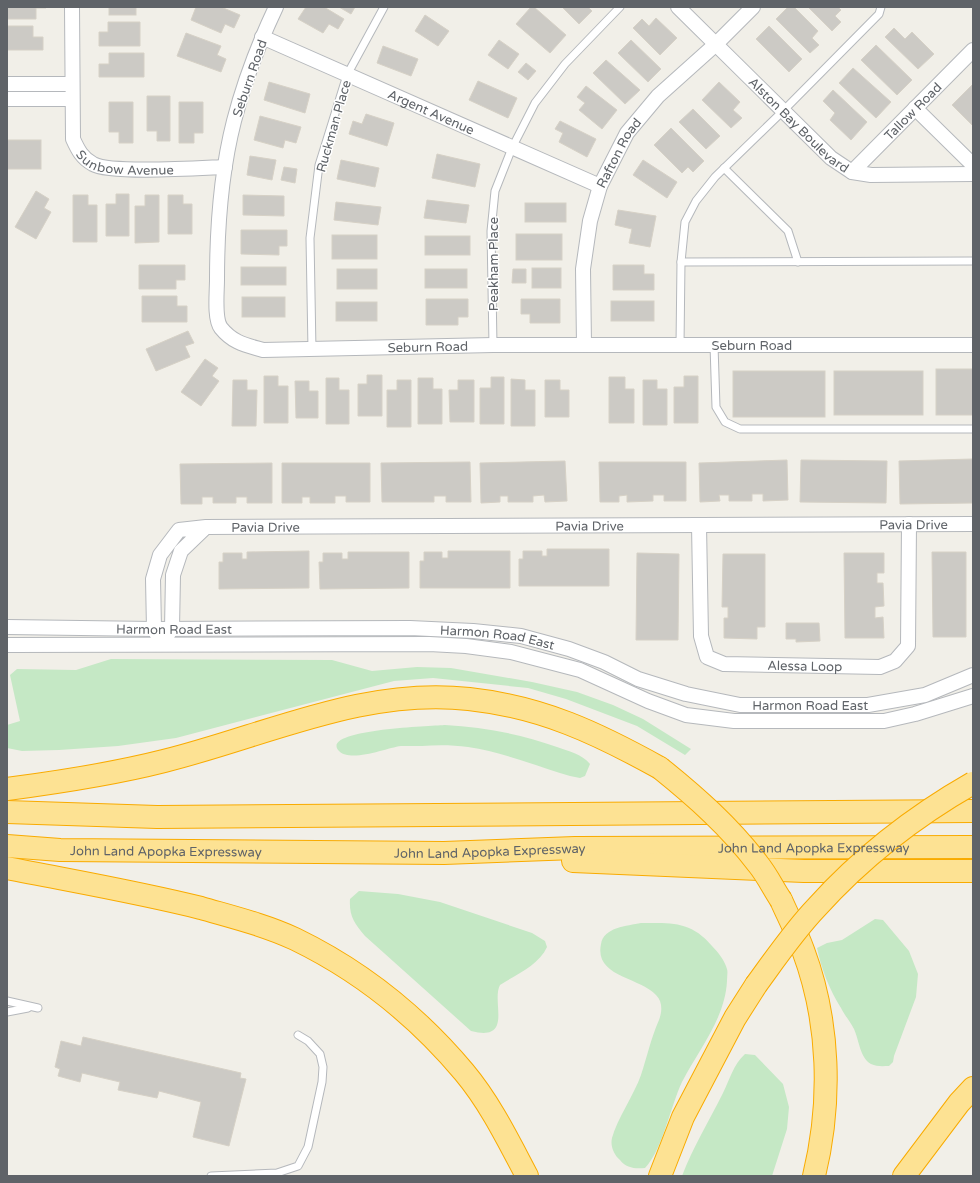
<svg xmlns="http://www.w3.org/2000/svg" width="980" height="1183" viewBox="0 0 980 1183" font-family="'Varela Round',sans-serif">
  <rect width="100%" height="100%" fill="#f1efe8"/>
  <!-- green -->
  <g fill="#c5e8c5">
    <polygon points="111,659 332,660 372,671 417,667 451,668 532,682 577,692 613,705 643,719 691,749 685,755 637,726 566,699 528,688 433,678 394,681 176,738 118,746 59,750 22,751 7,748 7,725 20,721 10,675 17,669 76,670"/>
    <path d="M445,725C484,727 520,734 557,747C568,751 582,754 590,764L585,776L580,778L570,776C536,766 502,752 468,747C453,745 437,745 422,746C415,746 408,746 401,746C386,748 351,763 339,751C318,729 436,726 445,725Z"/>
    <path d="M359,891L398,894L440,902L532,933L545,941L547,947C539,965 517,974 500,985C491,1002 514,1042 471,1031L365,936C354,923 349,916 350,899Z"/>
    <path d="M875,919L883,920L909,951L918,974L916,997L894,1056L893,1062L889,1066C884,1066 877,1067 871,1064C860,1058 859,1040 854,1029C850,1021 845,1016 841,1008C830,991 821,968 817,948L827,943L842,940Z"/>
    <path d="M641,923C672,923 691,921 712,946C718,952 725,961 727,969C728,972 727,977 727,981C725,1019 699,1049 682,1082C671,1105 662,1151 645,1168C635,1169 626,1168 620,1160C614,1155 610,1146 612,1138C617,1119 634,1095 641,1075C647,1057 651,1038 659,1020C662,1012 663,1002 656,995C640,977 594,977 601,944C604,927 627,926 641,923Z"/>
    <path d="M745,1054L755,1055L783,1084L789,1107L787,1129L772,1176H682C693,1147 709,1121 723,1093C730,1079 733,1065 745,1054Z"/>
  </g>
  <!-- building -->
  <g fill="#cccac5" stroke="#d6d1c6">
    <polygon points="7,7 46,7 46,8 36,8 36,19 7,19"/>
    <rect x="109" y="7" width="27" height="8"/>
    <polygon points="196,7 221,7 240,15 234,28 225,24 221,33 191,20"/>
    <polygon points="306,7 324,7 344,19 338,29 329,24 323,33 298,19"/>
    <polygon points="339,7 355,7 351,14"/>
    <polygon points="531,7 534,7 566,35 550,53 516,24"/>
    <polygon points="562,7 588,7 592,11 579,24"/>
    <polygon points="788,7 794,7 818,31 812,38 819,45 810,53 776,19"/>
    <polygon points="808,7 838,7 841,10 835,16 841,22 832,31"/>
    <polygon points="425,15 449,31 438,46 415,31"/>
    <polygon points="656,18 677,38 660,55 633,28 642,19 649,26"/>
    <polygon points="108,22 140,22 140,46 99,46 99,32 108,32"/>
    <polygon points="7,26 33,26 33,37 43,37 43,50 7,50"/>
    <polygon points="769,26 802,59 789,72 756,39"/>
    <polygon points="894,28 905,39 912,32 934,54 918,69 885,37"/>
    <polygon points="186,33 221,46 217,55 226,59 221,72 177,56"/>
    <polygon points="499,40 519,54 508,69 488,55"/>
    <polygon points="631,40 661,69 648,82 618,53"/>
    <polygon points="876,45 912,80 897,95 861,60"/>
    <polygon points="383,46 418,59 411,76 377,63"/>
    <polygon points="109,53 144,53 144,77 99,77 99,64 109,64"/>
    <polygon points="606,60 640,90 625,104 593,73"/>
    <polygon points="526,63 536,71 528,80 518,72"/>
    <polygon points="853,68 891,102 876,118 839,83"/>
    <polygon points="478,81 517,98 508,118 469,100"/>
    <polygon points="269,82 310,94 305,113 264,100"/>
    <polygon points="719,82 740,102 733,110 742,118 731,128 702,100"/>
    <polygon points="973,84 973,126 952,105"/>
    <polygon points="586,86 617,110 602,129 579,110 585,103 577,97"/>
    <polygon points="833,90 867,122 851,140 830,120 835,113 823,101"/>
    <polygon points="147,96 170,96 170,141 157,141 157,131 147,131"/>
    <polygon points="109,102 133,102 133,143 119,143 119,132 109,132"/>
    <polygon points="179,102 203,102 203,133 194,133 194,143 179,143"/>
    <polygon points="693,109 720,136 706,149 679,122"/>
    <polygon points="366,114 394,123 387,146 349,134 353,121 362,124"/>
    <polygon points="260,116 301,127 296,143 285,140 283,148 254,140"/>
    <polygon points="560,121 596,139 587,157 559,142 563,133 555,129"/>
    <polygon points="671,128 704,161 693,172 688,167 682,173 654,145"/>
    <rect x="7" y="140" width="34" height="29"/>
    <polygon points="437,154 480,164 475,187 432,178"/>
    <polygon points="250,156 276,160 272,180 247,175"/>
    <polygon points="341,160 379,168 375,187 337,179"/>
    <polygon points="643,160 677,182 667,198 633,175"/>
    <polygon points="284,167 297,169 295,183 281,180"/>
    <polygon points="36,191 49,199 44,208 51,212 36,239 15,227"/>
    <polygon points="116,194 129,194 129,236 106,236 106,204 116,204"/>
    <polygon points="73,195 88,195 88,205 97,205 97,242 73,242"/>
    <polygon points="145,195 159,195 159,242 135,243 135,206 145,206"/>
    <polygon points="168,195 183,195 183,204 192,204 192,234 168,234"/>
    <polygon points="243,195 284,196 284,216 243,215"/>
    <polygon points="427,200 469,205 466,223 424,218"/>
    <polygon points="336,202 381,207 378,225 334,220"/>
    <rect x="525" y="203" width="41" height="19"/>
    <polygon points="618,210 656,216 650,247 629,243 632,229 615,225"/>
    <polygon points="241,230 287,230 287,246 279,246 279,255 241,254"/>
    <rect x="516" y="234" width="46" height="26"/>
    <rect x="332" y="235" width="45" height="24"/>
    <rect x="425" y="236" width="45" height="19"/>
    <polygon points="139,265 185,265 185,280 176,280 176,289 139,289"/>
    <polygon points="613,265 644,265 644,274 654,274 654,290 613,290"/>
    <rect x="241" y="267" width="45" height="18"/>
    <rect x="532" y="268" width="29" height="20"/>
    <rect x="337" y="269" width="40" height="20"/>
    <rect x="425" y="269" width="42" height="19"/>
    <polygon points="513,269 526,269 526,283 512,283"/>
    <polygon points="142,296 177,296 177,306 187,306 187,322 142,322"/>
    <rect x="242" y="297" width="43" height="20"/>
    <polygon points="426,299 468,299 468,317 458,317 458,325 426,325"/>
    <polygon points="521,299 560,299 560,323 530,323 530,314 521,314"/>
    <rect x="611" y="301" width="43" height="20"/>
    <rect x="336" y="302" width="41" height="19"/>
    <polygon points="188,331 194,343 185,346 190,357 156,371 146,349"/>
    <polygon points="205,359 218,368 212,376 219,381 201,406 181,392"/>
    <rect x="936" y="369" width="37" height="46"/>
    <rect x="733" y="371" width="92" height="46"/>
    <rect x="834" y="371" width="89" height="44"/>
    <polygon points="367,375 382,375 382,416 358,416 358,384 367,384"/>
    <polygon points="264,376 278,376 278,386 288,386 288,423 264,423"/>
    <polygon points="684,376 698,376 698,423 674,423 674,387 684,387"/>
    <polygon points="491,377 504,377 504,424 480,424 480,388 491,388"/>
    <polygon points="609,377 625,377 625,389 634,389 634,423 609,423"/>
    <polygon points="326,378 339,378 339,390 349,390 349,424 326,424"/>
    <polygon points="418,378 433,378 433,389 442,389 442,424 418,424"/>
    <polygon points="511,379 525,380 525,390 535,390 535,426 511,426"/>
    <polygon points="233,380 247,380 247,390 257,390 256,426 232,426"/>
    <polygon points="397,380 411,380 411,427 387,427 387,390 397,390"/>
    <polygon points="458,380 474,380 474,422 450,422 449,390 458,390"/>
    <polygon points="545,380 560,380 560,390 569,390 569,417 545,417"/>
    <polygon points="643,380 657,380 657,389 667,389 667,425 643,425"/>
    <polygon points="295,381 309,381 309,391 318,391 318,418 296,418"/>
    <polygon points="973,459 973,503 900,504 899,461"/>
    <polygon points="787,460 788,500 763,501 763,494 752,494 752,501 729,501 729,495 719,495 720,501 700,502 699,463"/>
    <polygon points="801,460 887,461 886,503 800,502"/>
    <polygon points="565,461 567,501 545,502 544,495 533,496 533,502 508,502 508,496 500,496 500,502 481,503 480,463"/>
    <polygon points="470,462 471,502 446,502 446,496 434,496 434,502 382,502 381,463"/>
    <polygon points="599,462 686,462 686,501 664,501 664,495 653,495 653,501 627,502 627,495 619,496 619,502 600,502"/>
    <polygon points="272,463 272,503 247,503 247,497 236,497 236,503 213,503 213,497 202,497 202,504 181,504 180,464"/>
    <polygon points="282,463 370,463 370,502 346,502 346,496 335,496 335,503 310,503 310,497 302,497 302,503 282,503"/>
    <polygon points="547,549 609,549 609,586 519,586 519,559 523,559 523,551 542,551 542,556 547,556"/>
    <polygon points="309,551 309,588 219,589 219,562 223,562 223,553 242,553 242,559 247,559 247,552"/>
    <polygon points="448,551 510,551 510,588 420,588 420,561 424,561 424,552 442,552 442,558 448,558"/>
    <polygon points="348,552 409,552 409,588 320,589 319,562 323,562 323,553 342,553 342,559 348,559"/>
    <polygon points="932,552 966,552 966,637 933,637"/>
    <polygon points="637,553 679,554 678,640 636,640"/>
    <polygon points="844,553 884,553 884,573 877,573 877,583 883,583 884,606 875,607 875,618 883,617 884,638 845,638"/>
    <polygon points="723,554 765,554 765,627 757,627 757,639 724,638 724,618 728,618 728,607 722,607"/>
    <polygon points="786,623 819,623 820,641 796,642 796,639 786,639"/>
    <polygon points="83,1037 241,1073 240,1078 246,1079 229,1146 193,1137 201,1102 159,1091 157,1098 118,1090 120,1082 82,1073 80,1082 58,1076 60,1069 55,1067 61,1041 81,1046"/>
  </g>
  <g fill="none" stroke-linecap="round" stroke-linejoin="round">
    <defs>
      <g id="lane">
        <polyline points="724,168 788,231 798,262"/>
        <polyline points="681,262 973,261"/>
        <polyline points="493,345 491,231 495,191 512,148 535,103 565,64 620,7"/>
        <polyline points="680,345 681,262 685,222 696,201 715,177 783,111 879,14 881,7"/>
        <polyline points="714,345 716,407 725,422 740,429 973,429"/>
        <polyline points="312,350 310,238 319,165 347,75 384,7"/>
        <polyline points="7,1001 38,1008"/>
        <polyline points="7,1012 28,1008"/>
        <polyline points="211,1176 277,1173 298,1166 308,1147 322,1082 323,1067 320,1054 308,1041 298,1035"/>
      </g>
      <g id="street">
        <path id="s1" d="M72,7L73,139C78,150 82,158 93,164C110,174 200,168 225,167"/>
        <path id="s2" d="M276,7C259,43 244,82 234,121C221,172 217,228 217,280C217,292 214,319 221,328C233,343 246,345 263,350L493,345H973"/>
        <path id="s3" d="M678,7L831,158L852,172L871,175L973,174"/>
        <path id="s4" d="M262,37L600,186"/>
        <polyline points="7,84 72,84"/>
        <polyline points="7,99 72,99"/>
        <polyline points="915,108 973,165"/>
        <path id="s5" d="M852,172L973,50"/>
        <path id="s6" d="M584,345L583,269L590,221L600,186L627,133L658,96L716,44L753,7"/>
        <path id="s7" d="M699,525L701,636L707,657L724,664L880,667L895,661L908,646L909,524"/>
        <path id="s8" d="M206,527L181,551L173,575L172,628L162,644L154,629L153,579L160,555L179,530L206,527L973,524"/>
        <path id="s9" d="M7,627L154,629L410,628L473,631L521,636L569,649L604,662L638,679L686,694L740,705H868L925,695L973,675"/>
        <polyline points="7,645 429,644 466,646 511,652 580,670 648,701 686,715 734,721 884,721 915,714 973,696"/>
      </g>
      <g id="highway">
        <path d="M7,789C60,782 113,774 164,761C265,736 363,687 469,699C542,707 597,733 660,768"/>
        <polyline points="7,812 157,817 973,811"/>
        <path id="s10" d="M7,846L60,850L444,853L575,848L973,847"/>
        <polyline points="573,861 804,871 973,871"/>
        <path d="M7,868C72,881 137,892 201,908C232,917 265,925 295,939C361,971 417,1016 464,1072C490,1103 508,1140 527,1176"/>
        <path d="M781,900C788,916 797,933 803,950C830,1022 832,1102 814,1176"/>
        <polyline points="660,1176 683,1117 735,1018 756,985"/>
        <polyline points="904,1176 959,1103 973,1088"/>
      </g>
    </defs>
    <!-- lane casing -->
    <use href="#lane" stroke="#b5b8bc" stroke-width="9"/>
    <!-- street casing -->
    <use href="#street" stroke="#b5b8bc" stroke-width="16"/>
    <!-- highway casing -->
    <use href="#highway" stroke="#f9ab00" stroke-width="24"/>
    <!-- lane -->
    <use href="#lane" stroke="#fff" stroke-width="7"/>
    <!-- street -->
    <use href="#street" stroke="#fff" stroke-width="14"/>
    <!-- highway -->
    <use href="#highway" stroke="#fde293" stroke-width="22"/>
    <defs>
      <g id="highway-bridge">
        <path d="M660,768C696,797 730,827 758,864C767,875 773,888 781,900"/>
        <path d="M756,985C775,959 794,931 816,908C861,858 915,816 973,783"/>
      </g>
    </defs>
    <!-- highway-bridge casing -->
    <use href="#highway-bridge" stroke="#f9ab00" stroke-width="24" stroke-linecap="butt"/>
    <!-- highway-bridge -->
    <use href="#highway-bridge" stroke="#fde293" stroke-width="22"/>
  </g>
  <g text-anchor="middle" stroke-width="3" stroke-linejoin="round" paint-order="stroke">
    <!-- street labels -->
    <g font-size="13" fill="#5f6368" stroke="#fff">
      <text transform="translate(249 78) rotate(-71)" y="5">Seburn Road</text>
      <text dy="5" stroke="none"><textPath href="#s5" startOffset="86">Tallow Road</textPath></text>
      <text dy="5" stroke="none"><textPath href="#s4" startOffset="185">Argent Avenue</textPath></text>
      <text dy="5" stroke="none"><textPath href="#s3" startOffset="169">Alston Bay Boulevard</textPath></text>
      <text transform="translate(333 126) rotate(-74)" y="5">Ruckman Place</text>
      <text dy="5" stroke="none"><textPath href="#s6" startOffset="199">Rafton Road</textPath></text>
      <text dy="5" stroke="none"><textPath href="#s1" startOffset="196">Sunbow Avenue</textPath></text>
      <text transform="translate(493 264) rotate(-90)" y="5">Peakham Place</text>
      <text dy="5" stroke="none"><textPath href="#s2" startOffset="868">Seburn Road</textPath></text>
      <text dy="5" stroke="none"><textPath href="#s2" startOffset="544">Seburn Road</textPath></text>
      <text dy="5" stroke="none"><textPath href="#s8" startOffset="990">Pavia Drive</textPath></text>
      <text dy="5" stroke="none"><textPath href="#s8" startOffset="666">Pavia Drive</textPath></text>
      <text dy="5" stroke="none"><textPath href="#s8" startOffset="342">Pavia Drive</textPath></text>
      <text dy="5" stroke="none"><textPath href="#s9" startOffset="167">Harmon Road East</textPath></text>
      <text dy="5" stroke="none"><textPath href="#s9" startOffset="491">Harmon Road East</textPath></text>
      <text dy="5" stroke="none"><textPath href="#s7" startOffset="232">Alessa Loop</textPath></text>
      <text dy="5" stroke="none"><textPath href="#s9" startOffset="815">Harmon Road East</textPath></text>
      <text dy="5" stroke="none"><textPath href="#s10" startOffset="807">John Land Apopka Expressway</textPath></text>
      <text dy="5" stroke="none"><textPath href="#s10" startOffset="483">John Land Apopka Expressway</textPath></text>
      <text dy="5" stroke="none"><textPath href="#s10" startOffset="159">John Land Apopka Expressway</textPath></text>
    </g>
  </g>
  <!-- border -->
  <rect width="980" height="1183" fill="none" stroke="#5f6368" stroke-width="16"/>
</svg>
